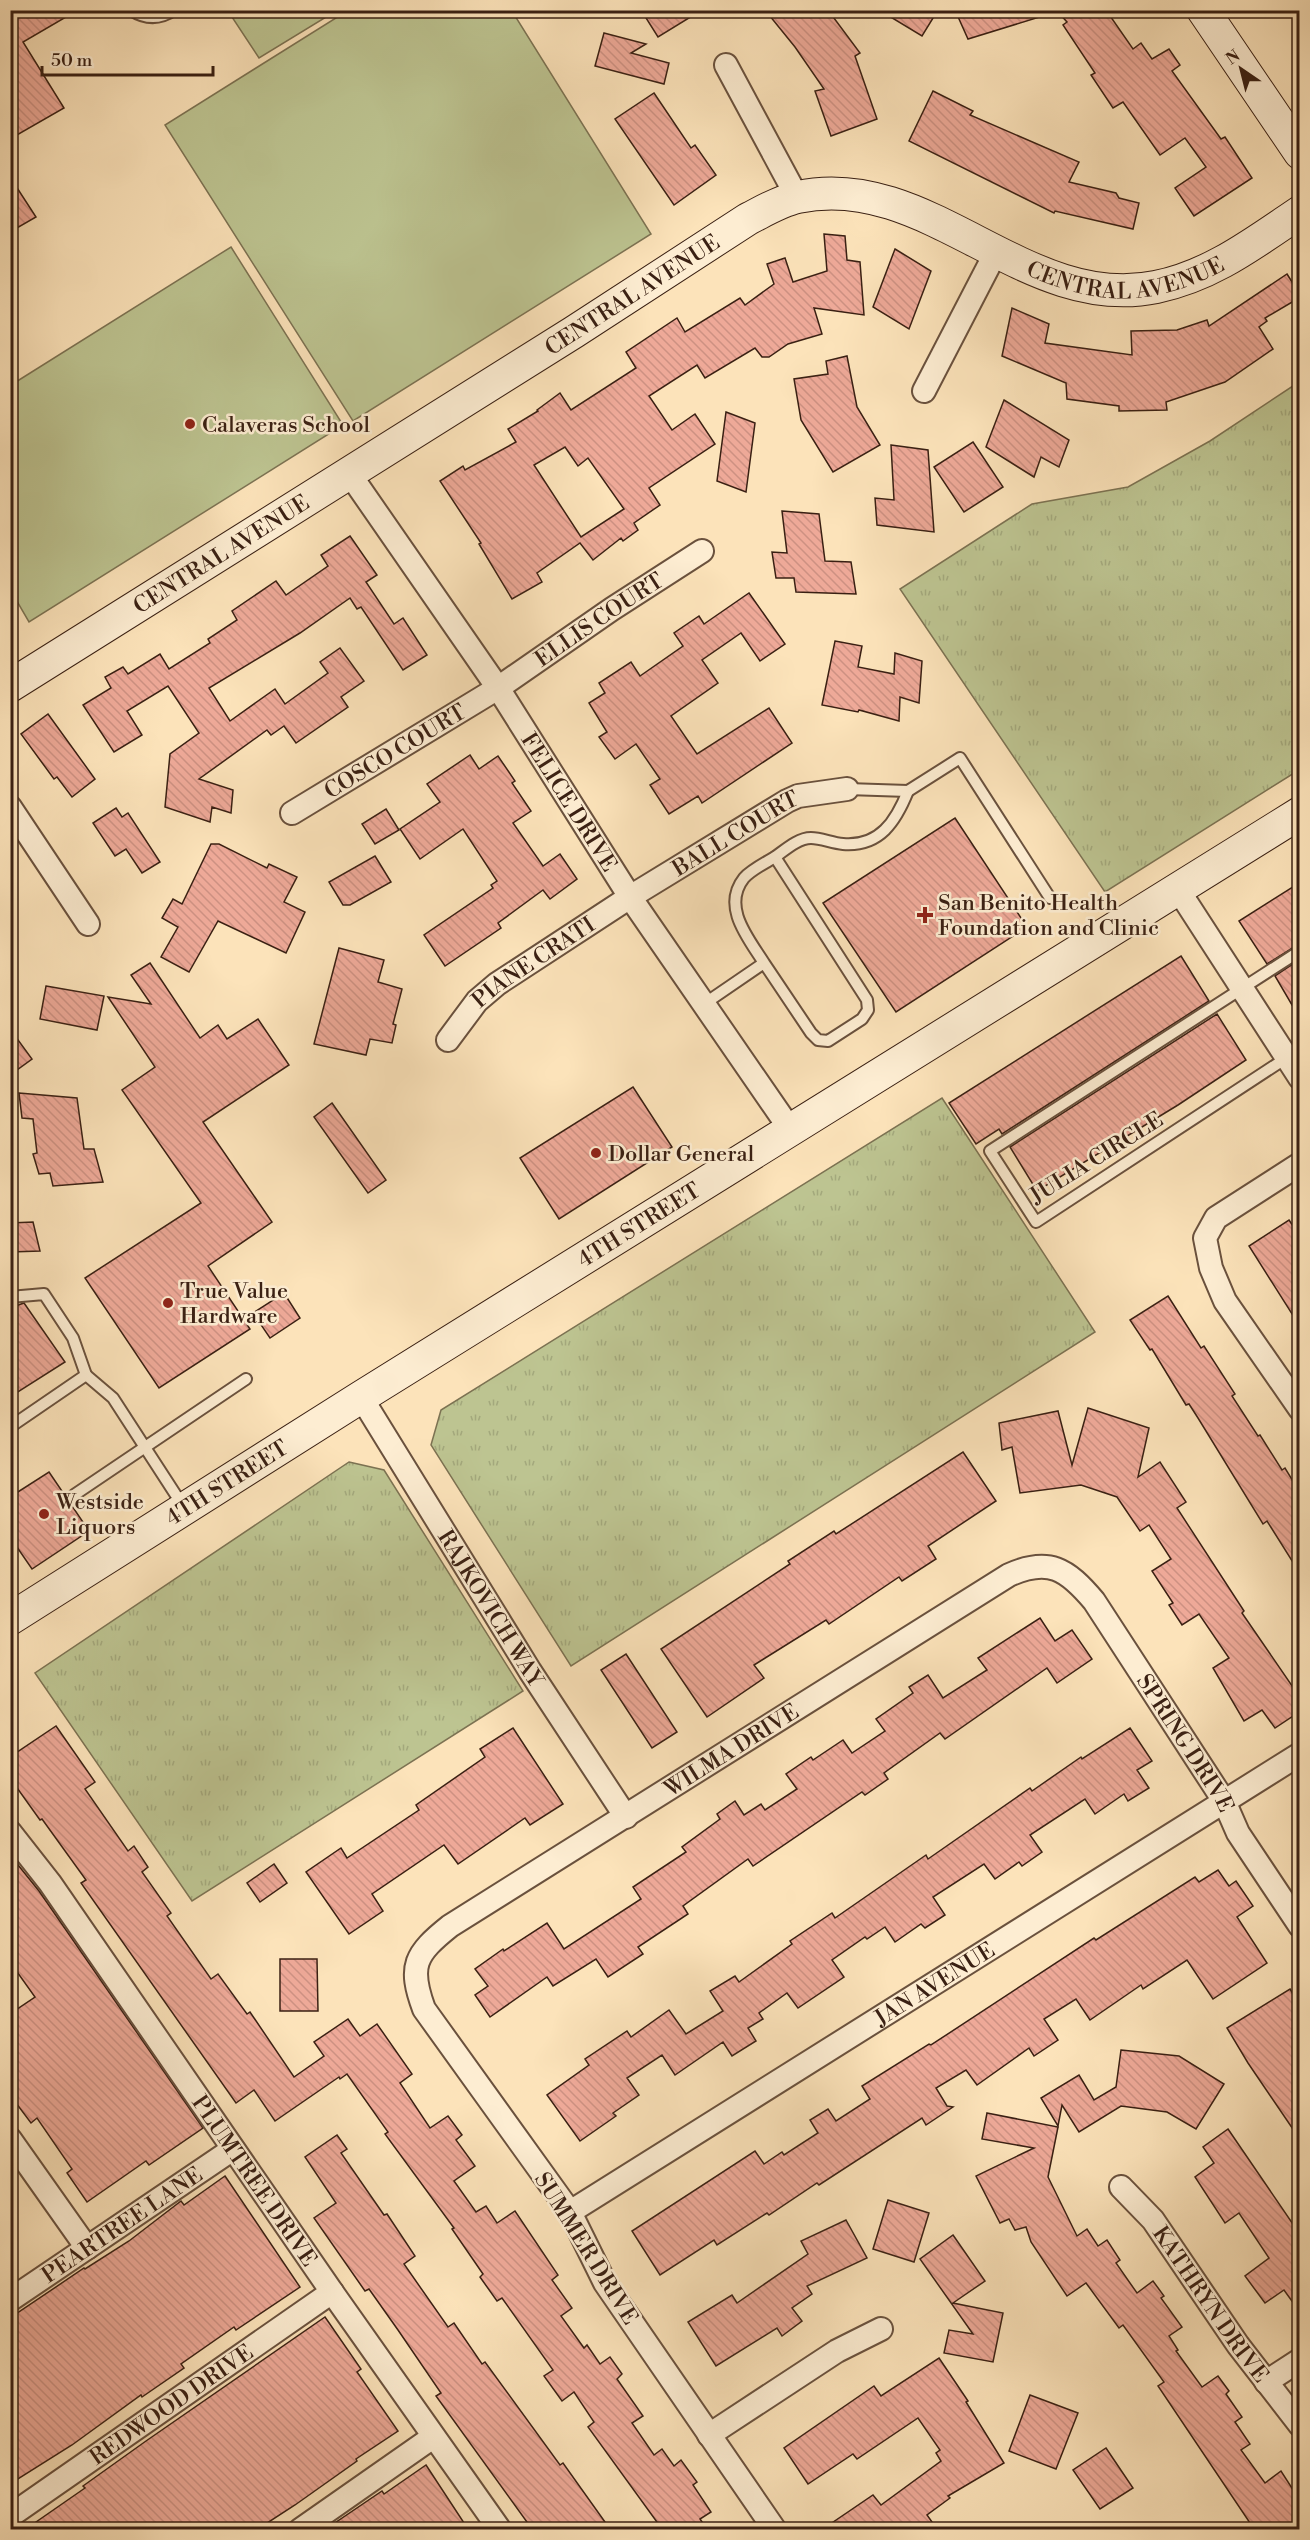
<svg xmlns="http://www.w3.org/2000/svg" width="1310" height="2540" viewBox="0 0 1310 2540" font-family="'Libre Bodoni',serif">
  <defs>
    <pattern id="grass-tufts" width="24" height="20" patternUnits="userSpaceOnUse" patternTransform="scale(1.5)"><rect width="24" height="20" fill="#bdc491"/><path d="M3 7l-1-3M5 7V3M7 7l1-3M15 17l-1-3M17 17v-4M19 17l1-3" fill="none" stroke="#a3a87c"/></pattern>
    <pattern id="building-back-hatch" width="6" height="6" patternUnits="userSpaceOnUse" patternTransform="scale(1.5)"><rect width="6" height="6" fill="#eea998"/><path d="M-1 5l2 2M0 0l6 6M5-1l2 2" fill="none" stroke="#cd9182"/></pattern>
  </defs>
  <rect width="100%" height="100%" fill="#fce3ba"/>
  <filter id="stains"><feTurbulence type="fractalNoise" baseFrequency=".00333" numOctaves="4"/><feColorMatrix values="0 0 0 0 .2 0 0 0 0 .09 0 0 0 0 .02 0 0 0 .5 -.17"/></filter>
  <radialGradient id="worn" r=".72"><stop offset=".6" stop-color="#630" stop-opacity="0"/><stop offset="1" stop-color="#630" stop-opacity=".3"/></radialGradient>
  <!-- grass -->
  <g fill="url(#grass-tufts)" stroke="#7c7252" stroke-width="1.5">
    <polygon points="1299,382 1299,770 1105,892 900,589 1032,504 1128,487 1210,441"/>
    <polygon points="942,1098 1095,1332 571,1666 431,1445 441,1410"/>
    <polygon points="349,1462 384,1470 523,1691 192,1901 35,1673"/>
  </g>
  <!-- park -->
  <g fill="#bdc491" stroke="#7c7252" stroke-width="1.5">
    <polygon points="228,11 336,11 259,58"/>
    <polygon points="347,11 512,11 651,234 353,421 165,125"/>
    <polygon points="231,247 343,425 29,622 11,591 11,385"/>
  </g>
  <!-- building -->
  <g fill="url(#building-back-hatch)" stroke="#3a2013" stroke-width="1.5" fill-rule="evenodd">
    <polygon points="10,10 78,10 23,42 64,108 10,139"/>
    <polygon points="641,10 702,10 658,37"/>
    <polygon points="765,10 828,10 860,53 855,56 877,119 831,136 815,91 824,89 795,47"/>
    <polygon points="879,10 938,10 922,36"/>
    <polygon points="955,10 1045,10 1046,15 968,39"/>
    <polygon points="1056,10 1106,10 1133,49 1141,43 1152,59 1169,49 1180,65 1172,71 1221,139 1225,137 1252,178 1194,216 1175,188 1206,167 1185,138 1160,155 1123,102 1113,108 1091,75 1095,73 1063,25 1067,22"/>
    <polygon points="604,33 646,44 631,53 669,63 664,84 595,66"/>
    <polygon points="933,91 973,111 970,115 1079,162 1069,182 1116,193 1119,198 1139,203 1133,229 1055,211 1054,213 909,141"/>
    <polygon points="654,93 691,148 695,145 716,175 674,205 615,119"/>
    <polygon points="10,177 36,217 10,232"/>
    <path d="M824,234L845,236L847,260L860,262L864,315L814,308L822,334L788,344L769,357H762L755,348L705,378L697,365L649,396L672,430L695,414L715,444L649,488L660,505L634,523L638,530L623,541L621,538L593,560L580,543L537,573L542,582L512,599L479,544L481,543L440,481L463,466L465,470L516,442L508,429L538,411L537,410L560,393L571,410L636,368L626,352L677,318L685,332L740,298L745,305L774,284L767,264L785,258L793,282L827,271ZM565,447L578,466L588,458L624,509L581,537L534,465Z"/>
    <polygon points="895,249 931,271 909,329 873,307"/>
    <polygon points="1287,274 1299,293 1299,298 1265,318 1267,321 1259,327 1273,349 1225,382 1166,402 1167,410 1119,411 1119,406 1067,399 1066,383 1002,356 1012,308 1049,324 1045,343 1132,355 1131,331 1177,330 1207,320 1209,326"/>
    <polygon points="847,356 857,407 880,445 833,472 801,420 794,379 828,374 826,361"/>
    <polygon points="1004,400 1069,440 1059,467 1041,457 1034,477 986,447"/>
    <polygon points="726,412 755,423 746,492 717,481"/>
    <polygon points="973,442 1003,487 964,512 934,467"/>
    <polygon points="891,445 928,450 934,532 877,525 875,498 894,500"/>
    <polygon points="782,511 819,514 825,561 851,562 856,594 796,592 794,578 776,578 772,552 787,553"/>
    <polygon points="350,536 377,575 366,582 394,624 403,618 427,655 403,670 361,607 357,609 350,598 300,633 209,688 230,721 275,689 285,704 328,673 320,662 340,648 364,681 341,697 348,707 296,743 284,726 271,735 267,730 199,779 233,790 231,813 212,807 210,822 165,807 170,754 199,733 168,686 127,711 142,735 114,752 83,705 111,688 105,677 123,667 128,674 160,654 169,669 210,643 208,639 237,620 232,611 276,581 286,595 328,566 321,555"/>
    <polygon points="749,593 785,644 760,661 741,633 702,660 718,683 671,716 697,754 769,708 792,743 702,803 698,796 669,814 650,785 660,779 636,744 615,759 599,737 607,732 589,703 605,693 599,683 631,662 640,676 683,646 674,633 699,616 704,624"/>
    <polygon points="835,641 862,646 858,667 894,674 895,653 922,661 919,703 900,697 899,721 859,710 858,712 822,705"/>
    <polygon points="48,714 95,779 72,797 57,777 54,779 21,734"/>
    <polygon points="470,755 479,769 498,756 515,781 512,783 531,811 513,823 543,866 560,854 577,879 550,899 543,890 498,923 501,928 445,966 424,935 493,888 491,885 497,881 463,829 420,859 400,829 440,802 427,784"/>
    <polygon points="116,808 122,817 128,813 160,862 142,873 126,849 115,856 93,823"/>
    <polygon points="386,809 399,830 375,844 362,824"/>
    <polygon points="955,818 1027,927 896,1012 823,903"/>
    <polygon points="211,844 219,844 267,868 269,864 297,877 284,902 305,912 286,953 218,921 189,972 161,957 178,927 162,918 173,899 182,904"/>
    <polygon points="375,856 391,882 350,905 343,905 329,882"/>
    <polygon points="1299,883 1299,944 1267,964 1239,921"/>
    <polygon points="339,948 384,960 378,982 402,989 393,1024 396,1025 392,1043 370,1039 366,1055 314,1044"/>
    <polygon points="1181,956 1209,1001 1002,1134 999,1129 976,1144 949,1103"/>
    <polygon points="1299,960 1299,1017 1275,976"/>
    <polygon points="150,963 200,1038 218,1025 227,1039 258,1019 289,1065 203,1122 272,1222 208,1266 250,1329 159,1388 85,1278 201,1203 122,1090 155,1067 108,997 151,1004 131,975"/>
    <polygon points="46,986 104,996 97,1030 40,1019"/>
    <polygon points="1217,1014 1246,1060 1178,1105 1037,1191 1010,1147"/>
    <polygon points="10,1029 32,1059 10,1075"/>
    <polygon points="633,1087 672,1147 559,1219 520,1158"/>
    <polygon points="19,1093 77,1098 84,1149 94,1149 103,1182 53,1186 50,1173 39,1174 33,1154 37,1153 33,1119 22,1118"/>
    <polygon points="332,1103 386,1180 368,1193 314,1117"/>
    <polygon points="1289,1220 1299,1235 1299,1325 1249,1246"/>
    <polygon points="33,1222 40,1251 10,1252 10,1223"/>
    <polygon points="284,1293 300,1318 270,1338 253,1313"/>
    <polygon points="1168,1296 1201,1348 1204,1346 1235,1394 1232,1396 1258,1436 1260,1435 1282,1470 1285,1468 1299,1491 1299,1572 1267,1521 1263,1524 1198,1418 1189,1404 1186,1405 1152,1349 1150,1350 1130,1320"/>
    <polygon points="24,1303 65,1362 10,1397 10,1308"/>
    <polygon points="1088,1408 1149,1428 1138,1477 1160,1462 1186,1502 1177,1508 1244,1611 1242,1613 1299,1696 1299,1712 1275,1728 1262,1710 1244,1721 1213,1668 1229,1658 1199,1614 1182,1625 1169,1605 1173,1603 1152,1571 1171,1559 1149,1525 1140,1531 1117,1497 1081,1485 1020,1493 1012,1447 1002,1450 999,1423 1058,1411 1072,1465"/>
    <polygon points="963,1452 996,1501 928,1546 936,1559 902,1581 899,1577 829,1624 826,1620 754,1665 764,1678 707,1717 661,1649 790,1564 788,1561 834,1531 836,1534"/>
    <polygon points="49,1472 89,1531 32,1569 10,1537 10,1497"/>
    <polygon points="1040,1618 1055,1641 1072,1630 1092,1659 1057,1683 1047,1668 945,1739 940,1733 884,1773 888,1779 865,1795 862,1792 753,1866 748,1859 683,1906 688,1914 638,1947 643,1954 608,1977 596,1959 553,1986 547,1977 490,2017 475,1995 488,1986 475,1969 503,1949 504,1951 547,1923 564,1949 641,1899 633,1887 686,1852 682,1847 720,1819 717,1814 735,1801 744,1815 761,1804 765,1810 797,1789 786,1774 811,1757 813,1760 843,1740 852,1753 885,1731 876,1719 913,1693 909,1687 928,1675 943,1698 987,1670 978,1658"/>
    <polygon points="626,1654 677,1732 652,1748 601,1670"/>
    <polygon points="56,1726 95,1782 85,1789 128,1851 134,1846 148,1867 142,1872 171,1913 167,1916 211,1979 218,1974 247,2014 250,2012 294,2077 324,2056 314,2042 348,2019 360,2036 377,2024 412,2074 400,2083 430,2128 448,2116 462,2135 456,2140 475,2166 454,2181 476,2212 486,2206 497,2223 515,2211 558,2275 552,2280 572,2308 561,2316 584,2348 587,2345 600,2364 610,2357 622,2374 617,2379 643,2416 632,2423 654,2455 662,2449 674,2466 681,2460 697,2482 693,2485 711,2512 700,2519 707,2529 662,2529 588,2427 594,2422 574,2392 562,2401 544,2376 553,2370 502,2298 497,2301 480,2277 483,2274 452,2229 454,2228 385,2134 388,2132 347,2074 340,2079 339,2077 275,2121 254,2090 236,2103 81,1883 86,1880 42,1819 40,1820 10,1778 10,1757"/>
    <polygon points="513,1728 563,1804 530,1825 525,1818 458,1864 444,1845 372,1894 383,1911 349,1934 306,1872 341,1848 347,1858 419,1810 416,1805 485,1757 480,1749"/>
    <polygon points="1130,1728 1152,1761 1137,1770 1149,1788 1128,1801 1124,1794 1095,1814 1085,1799 1030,1835 1042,1852 1022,1866 1019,1862 995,1879 984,1864 933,1897 945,1915 925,1928 921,1924 895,1942 885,1927 867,1939 865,1937 832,1960 844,1977 798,2008 787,1993 759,2013 763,2019 748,2028 756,2041 732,2056 723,2042 675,2075 662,2055 627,2078 639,2095 613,2113 616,2116 580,2141 547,2095 589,2065 585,2059 627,2031 631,2037 669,2010 686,2034 723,2011 710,1991 735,1976 739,1982 792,1944 790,1941 832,1913 835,1918 926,1855 928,1859 1030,1788 1032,1791 1081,1757 1082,1759"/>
    <polygon points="10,1855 39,1891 203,2128 149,2165 146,2161 87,2202 67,2173 72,2169 37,2118 31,2123 10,2095 10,2014 35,1997 10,1962"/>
    <polygon points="274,1864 287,1883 260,1902 247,1883"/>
    <polygon points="1218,1870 1229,1886 1236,1881 1253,1906 1237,1917 1267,1963 1213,1999 1187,1960 1143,1989 1141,1985 1090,2020 1076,1999 1044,2019 1058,2040 1034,2056 1029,2048 977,2085 966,2070 936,2088 947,2106 953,2107 926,2125 922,2118 819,2185 817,2183 769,2215 767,2213 717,2245 714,2240 660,2275 632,2231 755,2151 764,2164 782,2152 784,2155 818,2133 810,2120 828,2109 836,2121 870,2099 862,2086 929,2044 931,2045 1094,1938 1096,1940 1195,1877 1199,1882"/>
    <polygon points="280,1959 317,1959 318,2011 280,2011"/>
    <polygon points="1290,1989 1299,2004 1299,2138 1248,2063 1227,2028"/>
    <polygon points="1121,2050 1179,2056 1224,2084 1196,2129 1167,2112 1121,2106 1079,2132 1062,2105 1058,2126 1041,2098 1079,2075 1094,2100 1116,2087"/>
    <polygon points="987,2113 1058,2127 1048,2177 1077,2236 1087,2229 1098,2246 1107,2240 1120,2260 1116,2263 1137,2293 1153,2281 1164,2296 1161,2298 1182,2327 1169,2336 1178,2350 1176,2351 1202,2387 1218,2376 1229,2391 1226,2394 1242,2417 1235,2422 1250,2444 1241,2450 1265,2483 1281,2471 1299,2499 1299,2529 1254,2529 1158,2386 1164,2382 1123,2325 1119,2328 1086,2283 1067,2296 1031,2242 1026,2227 1015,2230 1009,2219 1000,2223 976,2176 1034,2148 982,2139"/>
    <polygon points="1228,2129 1299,2233 1299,2311 1284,2290 1265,2303 1245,2276 1269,2258 1239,2213 1225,2223 1195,2177 1214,2163 1203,2147"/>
    <polygon points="337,2135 347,2149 341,2153 384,2215 387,2214 415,2256 404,2264 448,2327 454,2323 482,2364 485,2362 560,2465 563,2463 610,2529 532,2529 436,2396 441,2393 398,2330 369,2289 365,2291 314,2218 336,2203 305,2157"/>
    <polygon points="225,2176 300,2287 236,2330 234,2327 181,2364 184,2368 142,2397 141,2395 72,2445 10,2484 10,2318 84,2268 85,2269 129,2241 181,2201 184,2205"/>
    <polygon points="888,2200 929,2213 914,2262 873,2249"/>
    <polygon points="846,2220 867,2258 807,2286 812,2294 792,2308 802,2321 782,2336 777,2328 716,2366 688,2322 732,2295 737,2303 808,2254 801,2241"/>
    <polygon points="953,2235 985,2281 953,2303 1003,2313 993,2362 944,2353 949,2330 973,2334 920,2259"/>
    <polygon points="325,2317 361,2369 357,2372 398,2431 356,2459 357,2461 295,2505 258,2529 26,2529 85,2488 83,2486 146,2441"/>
    <polygon points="939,2358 968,2401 966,2402 1004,2463 948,2496 950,2498 927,2515 937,2529 823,2529 873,2495 881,2505 941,2461 936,2453 940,2450 918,2418 857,2459 853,2454 808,2484 784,2448 874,2386 881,2396"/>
    <polygon points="1030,2395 1078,2413 1056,2469 1009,2451"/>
    <polygon points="1106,2448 1133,2488 1100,2509 1073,2470"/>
    <polygon points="426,2465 468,2529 326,2529 382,2491 384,2494"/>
  </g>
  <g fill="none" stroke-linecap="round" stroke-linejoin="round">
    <defs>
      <g id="lane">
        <path d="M131,10C145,19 159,20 174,10"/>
        <polyline points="847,789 908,791 960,758 1050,898"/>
        <path d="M775,857C785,850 798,838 811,838C821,838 832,843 843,844C880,847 896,821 908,791"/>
        <polyline points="1300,951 990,1151 1036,1222 1300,1049"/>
        <path d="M704,1004L764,963C749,939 721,907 744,878C751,870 765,863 775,857L867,1000L868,1010L862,1019L828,1041L818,1040L811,1033L764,963"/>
        <polyline points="10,1297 44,1294 73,1338 86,1375 10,1427"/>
        <polyline points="86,1375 113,1398 183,1506"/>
        <polyline points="74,1495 246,1379"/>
      </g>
      <g id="street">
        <polyline points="726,65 797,197"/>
        <polyline points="924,391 996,252"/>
        <path id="s1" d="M349,473L498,688L630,897L790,1129"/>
        <polyline points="10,807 88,924"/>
        <path id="s2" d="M292,813L498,688L612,609L702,551"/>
        <polyline points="1177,888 1300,1078"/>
        <path id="s3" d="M448,1040L477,1001L497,984L630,897L787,801L798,796L847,789"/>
        <polyline points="1300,1164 1216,1218 1205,1238 1211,1268 1225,1301 1300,1409"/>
        <path id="s4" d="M361,1397L530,1671L626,1817"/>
        <path id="s5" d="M10,1832L50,1883L332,2292L500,2530"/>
        <polyline points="10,2139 87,2248"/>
        <path id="s6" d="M1121,2187L1153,2220L1238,2345L1300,2425"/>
        <path id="s7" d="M570,2212L1300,1754"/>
        <path id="s8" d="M10,2300L233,2149"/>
        <polyline points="1266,2382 1300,2360"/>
        <polyline points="709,2435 837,2351 881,2329"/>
        <path id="s9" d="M10,2516L332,2292"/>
        <polyline points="300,2530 433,2437"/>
        <path id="s10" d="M775,2530L605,2283L570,2212L424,2009C408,1966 415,1954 450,1926L1009,1575C1049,1557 1067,1569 1094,1601L1224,1801L1238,1833L1300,1926"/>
      </g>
      <g id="secondary">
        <polyline points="1203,10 1300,153"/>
        <path id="s11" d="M10,686L574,332L748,219C764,211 780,201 798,197C928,169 1025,314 1156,287C1211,276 1254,243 1300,212"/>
        <path id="s12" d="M10,1619L361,1397L1300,813"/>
      </g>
    </defs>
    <!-- lane casing -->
    <use href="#lane" stroke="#6a513d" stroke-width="14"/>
    <!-- street casing -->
    <use href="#street" stroke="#6a513d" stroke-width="26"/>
    <!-- secondary casing -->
    <use href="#secondary" stroke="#3a2013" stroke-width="34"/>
    <!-- lane -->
    <use href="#lane" stroke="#fdedd2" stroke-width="10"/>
    <!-- street -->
    <use href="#street" stroke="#fdedd2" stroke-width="22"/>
    <!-- secondary -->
    <use href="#secondary" stroke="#fdedd2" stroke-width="32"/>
  </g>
  <!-- markers -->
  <g fill="#8f2418" stroke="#fdedd2" stroke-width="2">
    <circle cx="190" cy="424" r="6"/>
    <path d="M922 906h6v6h6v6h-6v6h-6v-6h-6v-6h6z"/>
    <circle cx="596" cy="1153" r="6"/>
    <circle cx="168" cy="1303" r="6"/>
    <circle cx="44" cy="1514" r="6"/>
  </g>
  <g text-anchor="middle" stroke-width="5" stroke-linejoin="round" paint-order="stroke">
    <!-- street labels -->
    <g font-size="22" fill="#3a2013" stroke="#fdedd2">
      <text dy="8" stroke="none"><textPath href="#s11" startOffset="1275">CENTRAL AVENUE</textPath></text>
      <text dy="8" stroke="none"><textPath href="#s11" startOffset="735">CENTRAL AVENUE</textPath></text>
      <text dy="8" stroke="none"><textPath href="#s11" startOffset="249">CENTRAL AVENUE</textPath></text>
      <text dy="8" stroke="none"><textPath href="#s2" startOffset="363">ELLIS COURT</textPath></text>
      <text dy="8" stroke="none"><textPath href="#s2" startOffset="120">COSCO COURT</textPath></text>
      <text dy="8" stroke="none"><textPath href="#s1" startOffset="396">FELICE DRIVE</textPath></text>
      <text dy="8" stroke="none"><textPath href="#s3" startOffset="357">BALL COURT</textPath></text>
      <text dy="8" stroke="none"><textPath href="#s3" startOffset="117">PIANE CRATI</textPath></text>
      <text transform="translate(1096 1157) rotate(-32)" y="8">JULIA CIRCLE</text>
      <text dy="8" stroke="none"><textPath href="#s12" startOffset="742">4TH STREET</textPath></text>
      <text dy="8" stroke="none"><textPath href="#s12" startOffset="256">4TH STREET</textPath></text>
      <text dy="8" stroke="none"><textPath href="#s4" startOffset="248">RAJKOVICH WAY</textPath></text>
      <text dy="8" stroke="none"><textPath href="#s10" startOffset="1654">SPRING DRIVE</textPath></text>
      <text dy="8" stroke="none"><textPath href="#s10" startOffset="1058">WILMA DRIVE</textPath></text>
      <text dy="8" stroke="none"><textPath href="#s7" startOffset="430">JAN AVENUE</textPath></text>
      <text dy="8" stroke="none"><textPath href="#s5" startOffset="426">PLUMTREE DRIVE</textPath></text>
      <text dy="8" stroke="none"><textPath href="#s8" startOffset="135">PEARTREE LANE</textPath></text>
      <text transform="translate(587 2248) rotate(58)" y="8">SUMMER DRIVE</text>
      <text dy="8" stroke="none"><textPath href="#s6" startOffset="148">KATHRYN DRIVE</textPath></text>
      <text dy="8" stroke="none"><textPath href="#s9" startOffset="196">REDWOOD DRIVE</textPath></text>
    </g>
    <!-- poi labels -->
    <g font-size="22" fill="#3a2013" stroke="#fdedd2" text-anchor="start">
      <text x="202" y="432">Calaveras School</text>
      <text x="938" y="910">San Benito Health<tspan x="938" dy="25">Foundation and Clinic</tspan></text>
      <text x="608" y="1161">Dollar General</text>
      <text x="180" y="1298">True Value<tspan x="180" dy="25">Hardware</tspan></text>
      <text x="56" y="1509">Westside<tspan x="56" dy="25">Liquors</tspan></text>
    </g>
  </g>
  <!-- margin -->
  <rect width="1310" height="2540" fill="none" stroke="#fce3ba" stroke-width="36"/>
  <rect x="12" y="12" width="1286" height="2516" fill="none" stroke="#3a2013" stroke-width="3"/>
  <rect x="18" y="18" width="1274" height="2504" fill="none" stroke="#3a2013" stroke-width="1.5"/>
  <!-- north arrow -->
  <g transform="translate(1241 69) rotate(325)" stroke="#fdedd2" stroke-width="4.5" paint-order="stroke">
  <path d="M0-4.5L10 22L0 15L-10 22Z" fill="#3a2013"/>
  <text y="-9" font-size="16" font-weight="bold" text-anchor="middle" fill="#3a2013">N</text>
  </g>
  <!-- scale -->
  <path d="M42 66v9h171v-9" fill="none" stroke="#3a2013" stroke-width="3"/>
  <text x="51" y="66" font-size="18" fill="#3a2013" stroke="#fdedd2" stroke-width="4.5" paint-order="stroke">50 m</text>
  <rect width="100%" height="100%" filter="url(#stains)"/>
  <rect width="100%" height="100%" fill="url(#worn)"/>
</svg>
